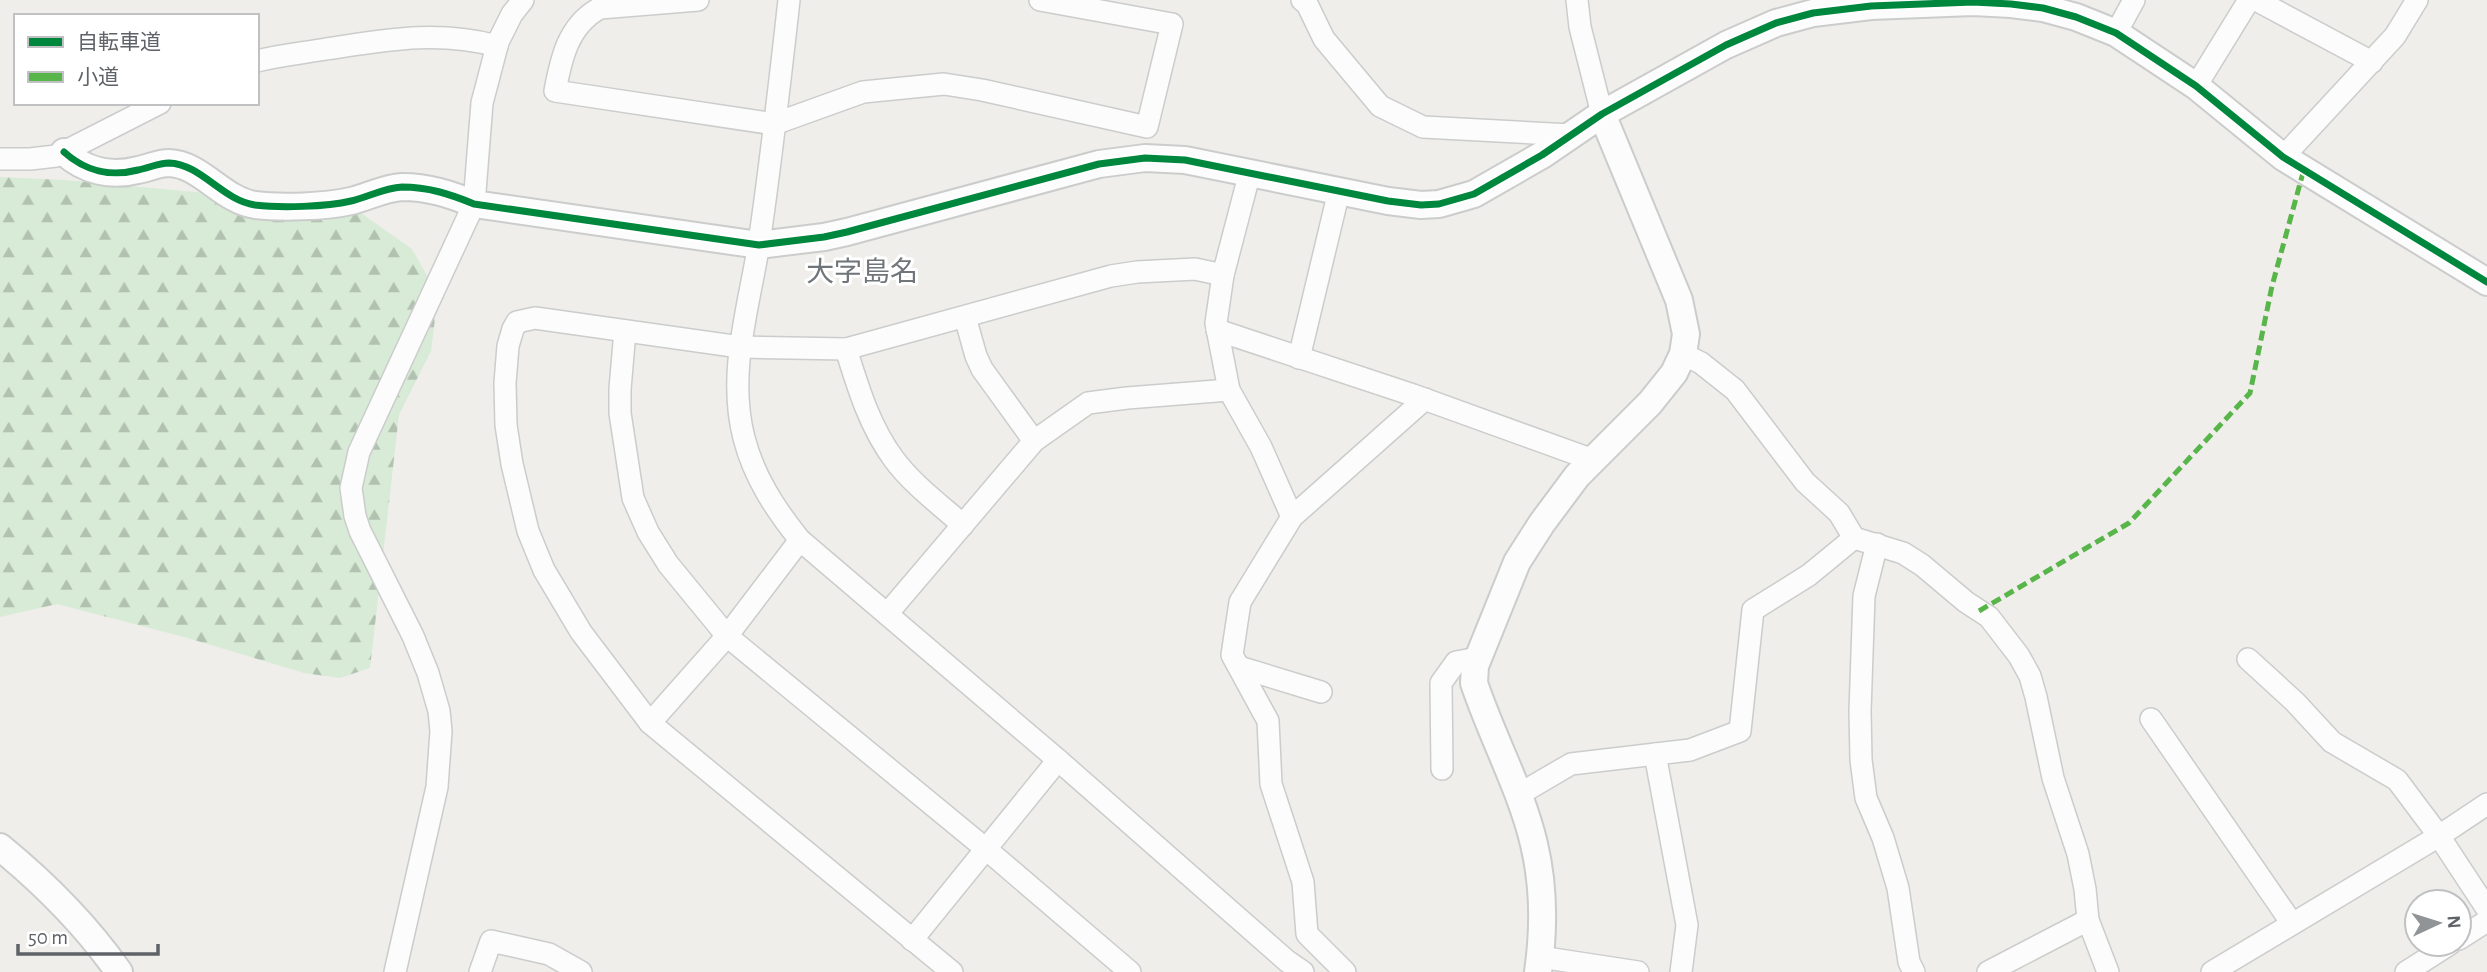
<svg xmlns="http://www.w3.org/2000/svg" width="2487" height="972" viewBox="0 0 2487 972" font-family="'Alegreya Sans','Noto Sans JP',sans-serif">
  <defs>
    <pattern id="forest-firs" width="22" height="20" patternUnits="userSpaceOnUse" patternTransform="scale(1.75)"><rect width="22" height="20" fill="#d8ebd6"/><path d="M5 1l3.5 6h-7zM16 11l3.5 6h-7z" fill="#b2c2b1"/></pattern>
  </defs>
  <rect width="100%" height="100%" fill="#efeeea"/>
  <!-- forest -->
  <polygon fill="url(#forest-firs)" points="0,177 64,180 351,206 412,249 438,295 431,351 399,415 370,668 340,678 304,673 184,637 57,604 0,617"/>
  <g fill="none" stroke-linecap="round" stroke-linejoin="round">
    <defs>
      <g id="minor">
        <path d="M698,0L600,8C568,25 561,59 555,91L774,124L863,92L944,84L982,90L1147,127L1172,24L1040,0"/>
        <path d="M789,0C780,81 771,162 759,243C749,307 727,373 744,438C754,477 775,509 800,540L1058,760L1287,961L1303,972"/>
        <polyline points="1302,0 1307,4 1324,39 1380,106 1423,127 1571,135"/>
        <polyline points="1577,0 1580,27 1602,114"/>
        <polyline points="2256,0 2372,62"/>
        <polyline points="2116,33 2134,0"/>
        <path d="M257,61C280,55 303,53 326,49C386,40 437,30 497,46"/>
        <polyline points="2196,86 2249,0"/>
        <polyline points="2283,157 2395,36 2417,0"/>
        <polyline points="0,159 30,159 56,156 160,103"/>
        <polyline points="1250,172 1223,275 1216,323 1229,390 1261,447 1292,517"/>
        <polyline points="965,317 976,356 982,369 1034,441"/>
        <polyline points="1217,330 1413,395 1593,460"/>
        <polyline points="625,331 620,389 620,413 633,498 648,532 668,564 727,636 986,849 1130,972"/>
        <path d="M846,349C858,387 869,425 893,458C911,483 939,504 963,525"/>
        <polyline points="1683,354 1701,363 1735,390 1805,482 1839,513 1854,538 1903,553 1922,565 1966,602 1989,617 2019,656 2030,676 2036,697 2053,778 2078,854 2085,889 2088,920 2108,972"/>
        <polyline points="1299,358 1339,191"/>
        <polyline points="1877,544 1864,596 1860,711 1861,760 1866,798 1883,838 1898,888 1909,962 1914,972"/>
        <polyline points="887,614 1034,441 1088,403 1127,398 1229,390"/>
        <polyline points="2248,659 2295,702 2332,742 2397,780 2439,836 2487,909"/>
        <polyline points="1239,667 1321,692"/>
        <polyline points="2151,719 2291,922"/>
        <polyline points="650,723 727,636 800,540"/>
        <polyline points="1655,754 1687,925 1681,972"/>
        <polyline points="1442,769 1441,683 1456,662 1478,658"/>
        <polyline points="1518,795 1571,764 1690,750 1740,731 1753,610 1809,575 1854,538"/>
        <polyline points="2459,939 2487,921"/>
        <polyline points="912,940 1058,760"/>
        <polyline points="1540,957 1638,972"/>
        <polyline points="395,972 437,787 441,731 439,711 428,673 413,636 360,531 355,516 351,488 359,452 474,204 482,103 498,42 512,14 523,0"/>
        <polyline points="480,972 491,941 549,954 581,972"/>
        <polyline points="952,972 650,723 581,632 544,570 528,531 512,464 506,425 505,383 508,346 513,329 517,322 535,318 740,347 846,349 1111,276 1137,272 1195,269 1223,275"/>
        <polyline points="1345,972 1307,934 1303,882 1271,784 1268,721 1232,655 1240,602 1292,517 1425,399"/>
        <polyline points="1988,972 2088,920"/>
        <polyline points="2212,972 2439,836 2487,804"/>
        <polyline points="2406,972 2450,944"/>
      </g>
      <g id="tertiary">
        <path d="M64,152C85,171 111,177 138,170C149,168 158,163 169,163C201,164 222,200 255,205C280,208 326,207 351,201C368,197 384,188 402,187C428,187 450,194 474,204L759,245L824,237L847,232L1099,164L1145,158L1185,160L1388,201L1421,205L1439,204L1474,194L1542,155L1602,114L1726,45L1776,23L1813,13L1871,6L1973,2L2011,4L2043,8L2076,17L2116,33L2196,86L2283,157L2487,282"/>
        <path d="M0,847C44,883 86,925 119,972"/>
        <path d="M1538,972C1544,930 1544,886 1534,844C1521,789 1492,737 1474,683L1475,666L1517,562L1542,523L1577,476L1650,403L1674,373L1683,354L1686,334L1679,300L1602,114"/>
      </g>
    </defs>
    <!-- minor casing -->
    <use href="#minor" stroke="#cbcccc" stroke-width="24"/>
    <!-- tertiary casing -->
    <use href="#tertiary" stroke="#cbcccc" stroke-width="30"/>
    <!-- minor -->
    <use href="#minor" stroke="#fdfcfc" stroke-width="21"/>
    <!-- tertiary -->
    <use href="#tertiary" stroke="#fdfcfc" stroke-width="26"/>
    <!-- quiet -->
    <polyline stroke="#58b549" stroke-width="5" stroke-dasharray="10 5" stroke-linecap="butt" points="1979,611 2129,523 2250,393 2272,286 2304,169"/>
    <defs>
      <path id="cycleway" d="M64,152C85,171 111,177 138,170C149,168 158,163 169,163C201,164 222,200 255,205C280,208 326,207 351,201C368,197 384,188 402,187C428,187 450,194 474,204L759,245L824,237L847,232L1099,164L1145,158L1185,160L1388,201L1421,205L1439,204L1474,194L1542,155L1602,114L1726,45L1776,23L1813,13L1871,6L1973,2L2011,4L2043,8L2076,17L2116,33L2196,86L2283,157L2487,282"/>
    </defs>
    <!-- cycleway casing -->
    <use href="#cycleway" stroke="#fff" stroke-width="11"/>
    <!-- cycleway -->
    <use href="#cycleway" stroke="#00873e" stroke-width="7"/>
  </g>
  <g text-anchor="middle" stroke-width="6" stroke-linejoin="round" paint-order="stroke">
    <!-- quarter labels -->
    <g font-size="28" fill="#70757a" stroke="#fff">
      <text x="862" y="281">大字島名</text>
    </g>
  </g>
  <!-- legend -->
  <rect x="14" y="14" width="245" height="91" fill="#ffffff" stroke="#bfc1c3" stroke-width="2"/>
  <rect x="28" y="37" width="35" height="10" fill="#00873e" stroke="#bfc1c3" stroke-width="2"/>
  <text x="77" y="49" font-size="21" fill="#5f6368">自転車道</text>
  <rect x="28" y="72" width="35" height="10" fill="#58b549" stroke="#bfc1c3" stroke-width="2"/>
  <text x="77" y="84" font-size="21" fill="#5f6368">小道</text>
  <!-- north arrow -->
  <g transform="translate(2438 923) rotate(86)"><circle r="33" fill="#ffffff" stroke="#bfc1c3" stroke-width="2"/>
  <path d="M0-5L12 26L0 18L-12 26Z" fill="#919496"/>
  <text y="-10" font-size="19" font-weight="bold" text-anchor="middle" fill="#5f6368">N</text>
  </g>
  <!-- scale -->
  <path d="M18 944v10h140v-10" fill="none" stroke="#5f6368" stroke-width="3.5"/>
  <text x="28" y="944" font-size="21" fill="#5f6368" stroke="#ffffff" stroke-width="5" paint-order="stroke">50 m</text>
</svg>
